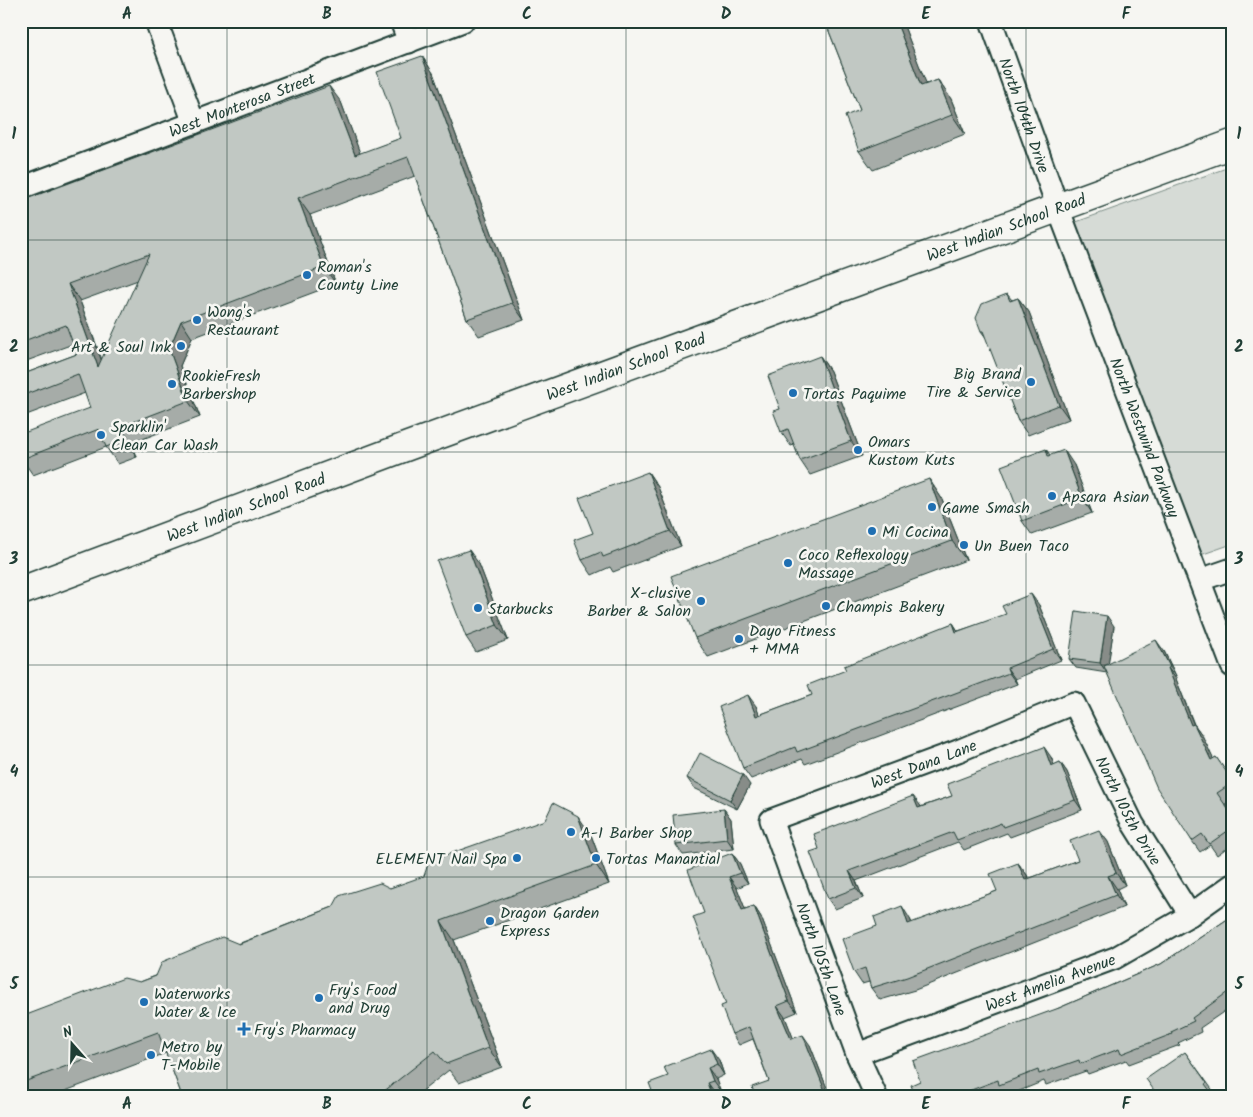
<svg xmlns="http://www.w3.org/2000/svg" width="1253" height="1117" viewBox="0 0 1253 1117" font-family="Kalam,sans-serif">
  <rect width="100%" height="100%" fill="#f6f6f2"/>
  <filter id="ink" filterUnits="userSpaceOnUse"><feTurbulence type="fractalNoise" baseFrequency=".02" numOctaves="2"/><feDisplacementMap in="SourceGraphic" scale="10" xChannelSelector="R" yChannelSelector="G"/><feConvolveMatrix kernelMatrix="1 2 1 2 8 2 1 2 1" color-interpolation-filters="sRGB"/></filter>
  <g filter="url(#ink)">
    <!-- grass -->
    <polygon fill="#d6dbd6" stroke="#7a8c85" points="1232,166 1232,544 1192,558 1065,226"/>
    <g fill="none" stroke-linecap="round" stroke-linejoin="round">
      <defs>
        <g id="minor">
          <polyline points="156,21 194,123"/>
          <polyline points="401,21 409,42"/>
          <path id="s1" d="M991,21L1058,208L1232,666"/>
          <path id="s2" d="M21,188L463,21"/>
          <polyline points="1200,580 1232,569"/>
          <path id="s3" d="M857,1054L1115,958L1190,915L1232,885"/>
          <path id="s4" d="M876,1096L857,1054L771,820L958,751L1074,703L1133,824L1190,915"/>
        </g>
        <g id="major">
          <path id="s5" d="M21,591L408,446L1232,144"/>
        </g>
      </defs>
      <!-- minor casing -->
      <use href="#minor" stroke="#1f3d34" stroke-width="25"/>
      <!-- major casing -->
      <use href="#major" stroke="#1f3d34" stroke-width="31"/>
      <!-- minor -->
      <use href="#minor" stroke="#f6f6f2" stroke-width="21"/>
      <!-- major -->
      <use href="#major" stroke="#f6f6f2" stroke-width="28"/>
    </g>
    <!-- wall -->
    <g fill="#a6aca8" stroke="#1f3d34" fill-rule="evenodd">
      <polygon points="825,21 902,21 926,84 938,80 951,99 965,134 873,170 859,151 860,110"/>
      <path d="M422,56L433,73L524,320L479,336L467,319L415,176L310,215L336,284L192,338L180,366L200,417L132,443L137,457L118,464L106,447L33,475L22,459L90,408L85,393L21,417V375L77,354L73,344L21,363V201L341,102L360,154L401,138ZM138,280L102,360L80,301Z"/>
      <polygon points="1007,294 1012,300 1018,298 1029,312 1069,419 1028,435 1018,421 987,339 981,331"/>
      <polygon points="820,356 830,371 862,456 810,475 800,460 794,445 791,446 781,432 780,409"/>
      <polygon points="1046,449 1050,455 1074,465 1092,513 1032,535 1022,521"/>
      <polygon points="648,472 658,487 681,546 613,572 610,567 592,575 582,560 593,533"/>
      <polygon points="929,479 942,499 966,560 708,657 695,638"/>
      <polygon points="479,564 508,640 476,652 466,637"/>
      <polygon points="1039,605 1061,660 1015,679 1017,684 805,764 802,759 751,779 743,768 756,706 759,715 812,695 846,670 953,623 958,631"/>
      <polygon points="1114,626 1108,664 1164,651 1177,678 1176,679 1194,724 1202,735 1213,759 1216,757 1232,780 1232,799 1225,804 1232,814 1232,844 1217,855 1210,845 1200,852 1192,841 1107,673 1076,668 1069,659"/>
      <polygon points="1051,757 1054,765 1060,762 1067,772 1082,810 1010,837 1007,833 964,850 958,842 856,881 863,898 835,909 828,899 819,849 920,805 920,807 952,796"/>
      <polygon points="687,778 750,785 737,809 694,788"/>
      <polygon points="724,809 731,819 734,849 683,855 676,845"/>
      <polygon points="1099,830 1108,842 1125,885 1117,889 1124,907 915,990 880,1000 871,988 869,982 862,984 854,972 877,926 910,919 912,923 997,891 1018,863 1027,875 1028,879 1078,860"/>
      <polygon points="591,835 609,884 454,940 502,1067 459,1083 449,1070 416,1096 182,1096 166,1053 52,1096 21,1096 21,1017 140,982 333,907 390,888"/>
      <polygon points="732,853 740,864 748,883 737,888 745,909 754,906 761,917 797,1012 785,1017 793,1038 810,1045 830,1096 755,1096 769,1081 753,1039 739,1045 732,1034 726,1004 704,913"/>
      <polygon points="1232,916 1232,1006 1200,1028 1201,1032 1178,1043 1180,1045 1129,1064 1126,1060 1088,1074 1086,1071 1046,1085 1044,1081 1007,1096 1004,1091 992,1096 915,1096 920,1081 1059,1008 1161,964"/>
      <polygon points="1185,1052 1214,1092 1212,1094 1158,1096"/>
      <polygon points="719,1060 724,1075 716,1079 721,1092 715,1094 668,1076"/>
    </g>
    <!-- shaded-wall -->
    <g fill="#878c88" stroke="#1f3d34">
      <polygon points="896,21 902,21 935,106 921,86"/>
      <polygon points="422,56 433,73 524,320 512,303"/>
      <polygon points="938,80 951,99 965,134 952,115"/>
      <polygon points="329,86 341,102 367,172 355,155"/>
      <polygon points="298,198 310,215 336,284 324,267"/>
      <polygon points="68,284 80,301 110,384 98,367"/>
      <polygon points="1018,298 1029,312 1069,419 1059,405"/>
      <polygon points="181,321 192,338 180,366 200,417 188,401 169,349"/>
      <polygon points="820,356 830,371 862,456 851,441"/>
      <polygon points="120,427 132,443 137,457 125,440"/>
      <polygon points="1064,450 1074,465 1092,513 1082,498"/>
      <polygon points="648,472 658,487 681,546 670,531"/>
      <polygon points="929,479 942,499 966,560 952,541"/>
      <polygon points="469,550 479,564 508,640 497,625"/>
      <polygon points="1031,594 1039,605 1061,660 1053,649"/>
      <polygon points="1107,616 1114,626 1107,673 1100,663"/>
      <polygon points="953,623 960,634 956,632"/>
      <polygon points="1156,640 1164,651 1177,678 1170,667"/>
      <polygon points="1007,668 1015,679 1017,684 1009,673"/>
      <polygon points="1168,668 1176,679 1198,736 1191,725"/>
      <polygon points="748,695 756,706 764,728 756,716"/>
      <polygon points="1194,724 1202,735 1219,771 1211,760"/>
      <polygon points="1044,747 1051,757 1058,775 1051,766"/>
      <polygon points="1060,762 1067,772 1082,810 1075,800"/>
      <polygon points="743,775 750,785 737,809 730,800"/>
      <polygon points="913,796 920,805 925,818 918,808"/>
      <polygon points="724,809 731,819 734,849 727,839"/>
      <polygon points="578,816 591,835 609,884 596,865"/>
      <polygon points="1099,830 1108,842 1125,885 1116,873"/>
      <polygon points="732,853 740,864 748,883 740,873"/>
      <polygon points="1018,863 1027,875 1034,892 1025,880"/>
      <polygon points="849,871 856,881 863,898 856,888"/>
      <polygon points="1108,876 1117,889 1124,907 1116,895"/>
      <polygon points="729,877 737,888 750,921 742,910"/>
      <polygon points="754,906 761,917 797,1012 789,1001"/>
      <polygon points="902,906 910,919 917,936 908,924"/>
      <polygon points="441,921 454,940 502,1067 488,1048"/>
      <polygon points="777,1006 785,1017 798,1050 791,1039"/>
      <polygon points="803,1035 810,1045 830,1096 827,1096"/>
      <polygon points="711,1049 719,1060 724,1075 717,1064"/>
      <polygon points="708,1068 716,1079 721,1092 713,1081"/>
      <polygon points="707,1083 715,1094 716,1096 712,1096"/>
    </g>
    <!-- building -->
    <g fill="#c1c8c3" stroke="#1f3d34" fill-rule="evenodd">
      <polygon points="825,21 896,21 921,86 938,80 952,115 859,151 845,116 860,110"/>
      <path d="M422,56L512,303L467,319L408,157L298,198L324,267L181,321L169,349L188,401L120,427L125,440L106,447L99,429L22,459L21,434L90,408L78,374L21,396V375L77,354L66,325L21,342V201L329,86L355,155L401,138L377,72ZM149,254L98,367L68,284Z"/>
      <polygon points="1007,294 1010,301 1018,298 1059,405 1018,421 983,331 981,331 976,318 982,304"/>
      <polygon points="820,356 851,441 800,460 788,429 781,432 773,411 780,409 768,376"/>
      <polygon points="1046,449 1048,456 1064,450 1082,498 1022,521 1001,466"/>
      <polygon points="648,472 670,531 603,557 601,552 582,560 574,540 593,533 579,498"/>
      <polygon points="929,479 952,541 695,638 671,576"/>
      <polygon points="469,550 497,625 466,637 437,561"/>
      <polygon points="1031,594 1053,649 1007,668 1009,673 797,752 795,747 743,768 719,707 748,695 756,716 812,695 808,685 846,670 844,666 953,623 956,632 1006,614 1002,606"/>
      <polygon points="1076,611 1107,616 1100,663 1069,659"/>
      <polygon points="1156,640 1170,667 1168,668 1191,725 1194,724 1211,760 1216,757 1232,780 1232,783 1217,793 1232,815 1232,828 1209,844 1202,834 1192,841 1157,788 1104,666"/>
      <polygon points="1044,747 1051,766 1060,762 1075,800 1003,827 1001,823 957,840 953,832 849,871 856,888 828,899 810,852 819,849 814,834 913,796 918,808 952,796 947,784"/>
      <polygon points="700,753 743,775 730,800 687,778"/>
      <polygon points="553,803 578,816 596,865 441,921 488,1048 446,1064 435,1051 378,1096 182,1096 158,1032 21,1083 21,1017 124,978 140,982 156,976 162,962 222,937 239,944 333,907 339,896 380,883 390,888 424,876 429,861 545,820"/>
      <polygon points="724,809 727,839 676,845 673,815"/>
      <polygon points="1099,830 1116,873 1108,876 1116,895 907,977 871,988 865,968 854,972 842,939 877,926 874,917 902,906 908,924 997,891 990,874 1018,863 1025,880 1078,860 1070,841"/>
      <polygon points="732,853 740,873 729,877 742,910 754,906 789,1001 777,1006 791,1039 803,1035 827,1096 755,1096 752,1087 769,1081 749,1027 732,1034 721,1006 726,1004 693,917 704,913 688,870"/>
      <polygon points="1232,916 1232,989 1192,1018 1194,1021 1171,1032 1172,1034 1121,1054 1119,1049 1080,1064 1079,1060 1039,1074 1038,1070 999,1085 998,1080 955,1096 915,1096 911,1085 920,1081 913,1061 1059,1008 1161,964"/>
      <polygon points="711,1049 717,1064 708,1068 713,1081 707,1083 712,1096 654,1096 649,1083 668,1076 664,1067"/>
      <polygon points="1185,1052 1207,1083 1205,1084 1214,1096 1158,1096 1146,1079"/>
    </g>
  </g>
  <!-- grid -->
  <path fill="none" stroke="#1f3d34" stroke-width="1" stroke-opacity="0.55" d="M227,21V1096M427,21V1096M626,21V1096M826,21V1096M1026,21V1096M21,240H1232M21,452H1232M21,665H1232M21,877H1232"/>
  <!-- markers -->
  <g fill="#1f6fb2" stroke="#f6f6f2" stroke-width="2">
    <circle cx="307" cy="275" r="5"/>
    <circle cx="197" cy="320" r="5"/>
    <circle cx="181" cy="346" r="5"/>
    <circle cx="1031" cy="382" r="5"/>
    <circle cx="172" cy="384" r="5"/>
    <circle cx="793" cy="393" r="5"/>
    <circle cx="101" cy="435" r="5"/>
    <circle cx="858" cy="450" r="5"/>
    <circle cx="1052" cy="496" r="5"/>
    <circle cx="932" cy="507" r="5"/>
    <circle cx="872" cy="531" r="5"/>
    <circle cx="964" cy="545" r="5"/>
    <circle cx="788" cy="563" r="5"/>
    <circle cx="701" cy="601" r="5"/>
    <circle cx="826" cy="606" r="5"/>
    <circle cx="478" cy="608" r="5"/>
    <circle cx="739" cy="639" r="5"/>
    <circle cx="571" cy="832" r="5"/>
    <circle cx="517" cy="858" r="5"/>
    <circle cx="596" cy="858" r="5"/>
    <circle cx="490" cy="921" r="5"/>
    <circle cx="319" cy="998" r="5"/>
    <circle cx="144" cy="1002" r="5"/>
    <path d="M241.5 1021.5h5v5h5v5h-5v5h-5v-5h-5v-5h5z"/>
    <circle cx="151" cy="1055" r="5"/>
  </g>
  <g text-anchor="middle" stroke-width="5" stroke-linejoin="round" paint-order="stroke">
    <!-- street labels -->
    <g font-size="16" fill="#1f3d34" stroke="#f6f6f2">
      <text dy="6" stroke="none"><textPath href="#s2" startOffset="236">West Monterosa Street</textPath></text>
      <text dy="6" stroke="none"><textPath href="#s1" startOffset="100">North 104th Drive</textPath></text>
      <text dy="6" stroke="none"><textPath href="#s5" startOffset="1050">West Indian School Road</textPath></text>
      <text dy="6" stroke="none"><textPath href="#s5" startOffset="645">West Indian School Road</textPath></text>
      <text dy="6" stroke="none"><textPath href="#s1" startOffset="444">North Westwind Parkway</textPath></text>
      <text dy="6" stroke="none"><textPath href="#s5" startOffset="240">West Indian School Road</textPath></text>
      <text dy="6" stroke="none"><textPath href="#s4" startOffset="458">West Dana Lane</textPath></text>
      <text dy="6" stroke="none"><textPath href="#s4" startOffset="741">North 105th Drive</textPath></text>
      <text transform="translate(822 959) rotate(70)" y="6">North 105th Lane</text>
      <text dy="6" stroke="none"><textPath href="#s3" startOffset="206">West Amelia Avenue</textPath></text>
    </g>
    <!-- poi labels -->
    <g font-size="16" fill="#1f3d34" stroke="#f6f6f2" text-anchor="start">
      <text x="317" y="272">Roman's<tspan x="317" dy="18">County Line</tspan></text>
      <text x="207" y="317">Wong's<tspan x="207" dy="18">Restaurant</tspan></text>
      <text x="171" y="352" text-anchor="end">Art &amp; Soul Ink</text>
      <text x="1021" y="379" text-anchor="end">Big Brand<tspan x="1021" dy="18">Tire &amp; Service</tspan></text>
      <text x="182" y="381">RookieFresh<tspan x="182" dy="18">Barbershop</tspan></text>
      <text x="803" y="399">Tortas Paquime</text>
      <text x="111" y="432">Sparklin'<tspan x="111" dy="18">Clean Car Wash</tspan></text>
      <text x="868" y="447">Omars<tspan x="868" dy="18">Kustom Kuts</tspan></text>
      <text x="1062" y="502">Apsara Asian</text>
      <text x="942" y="513">Game Smash</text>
      <text x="882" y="537">Mi Cocina</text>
      <text x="974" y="551">Un Buen Taco</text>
      <text x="798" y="560">Coco Reflexology<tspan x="798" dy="18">Massage</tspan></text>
      <text x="691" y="598" text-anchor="end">X-clusive<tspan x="691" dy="18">Barber &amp; Salon</tspan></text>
      <text x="836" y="612">Champis Bakery</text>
      <text x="488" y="614">Starbucks</text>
      <text x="749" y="636">Dayo Fitness<tspan x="749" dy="18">+ MMA</tspan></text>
      <text x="581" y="838">A-1 Barber Shop</text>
      <text x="507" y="864" text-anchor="end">ELEMENT Nail Spa</text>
      <text x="606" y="864">Tortas Manantial</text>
      <text x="500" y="918">Dragon Garden<tspan x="500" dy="18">Express</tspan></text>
      <text x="329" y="995">Fry's Food<tspan x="329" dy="18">and Drug</tspan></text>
      <text x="154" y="999">Waterworks<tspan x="154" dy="18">Water &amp; Ice</tspan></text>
      <text x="254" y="1035">Fry's Pharmacy</text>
      <text x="161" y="1052">Metro by<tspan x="161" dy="18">T-Mobile</tspan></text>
    </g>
  </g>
  <!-- margin -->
  <rect width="1253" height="1117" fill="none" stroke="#f6f6f2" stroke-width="55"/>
  <!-- north arrow -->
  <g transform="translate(72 1044) rotate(340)" stroke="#f6f6f2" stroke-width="4" paint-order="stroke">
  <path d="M0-4L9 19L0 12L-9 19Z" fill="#1f3d34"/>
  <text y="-8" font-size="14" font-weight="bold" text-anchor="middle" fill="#1f3d34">N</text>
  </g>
  <rect x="28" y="28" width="1198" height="1062" fill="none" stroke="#1f3d34" stroke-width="2"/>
  <g font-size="16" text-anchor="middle" font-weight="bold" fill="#1f3d34">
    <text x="127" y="19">A</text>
    <text x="327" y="19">B</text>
    <text x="527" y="19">C</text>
    <text x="726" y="19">D</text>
    <text x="926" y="19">E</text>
    <text x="1126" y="19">F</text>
    <text x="14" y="139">1</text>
    <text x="1239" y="139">1</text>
    <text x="14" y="352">2</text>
    <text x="1239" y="352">2</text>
    <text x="14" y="564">3</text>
    <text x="1239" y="564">3</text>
    <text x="14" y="777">4</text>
    <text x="1239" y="777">4</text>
    <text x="14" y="989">5</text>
    <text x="1239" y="989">5</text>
    <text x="127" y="1109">A</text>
    <text x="327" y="1109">B</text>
    <text x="527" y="1109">C</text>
    <text x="726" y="1109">D</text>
    <text x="926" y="1109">E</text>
    <text x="1126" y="1109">F</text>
  </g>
</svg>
